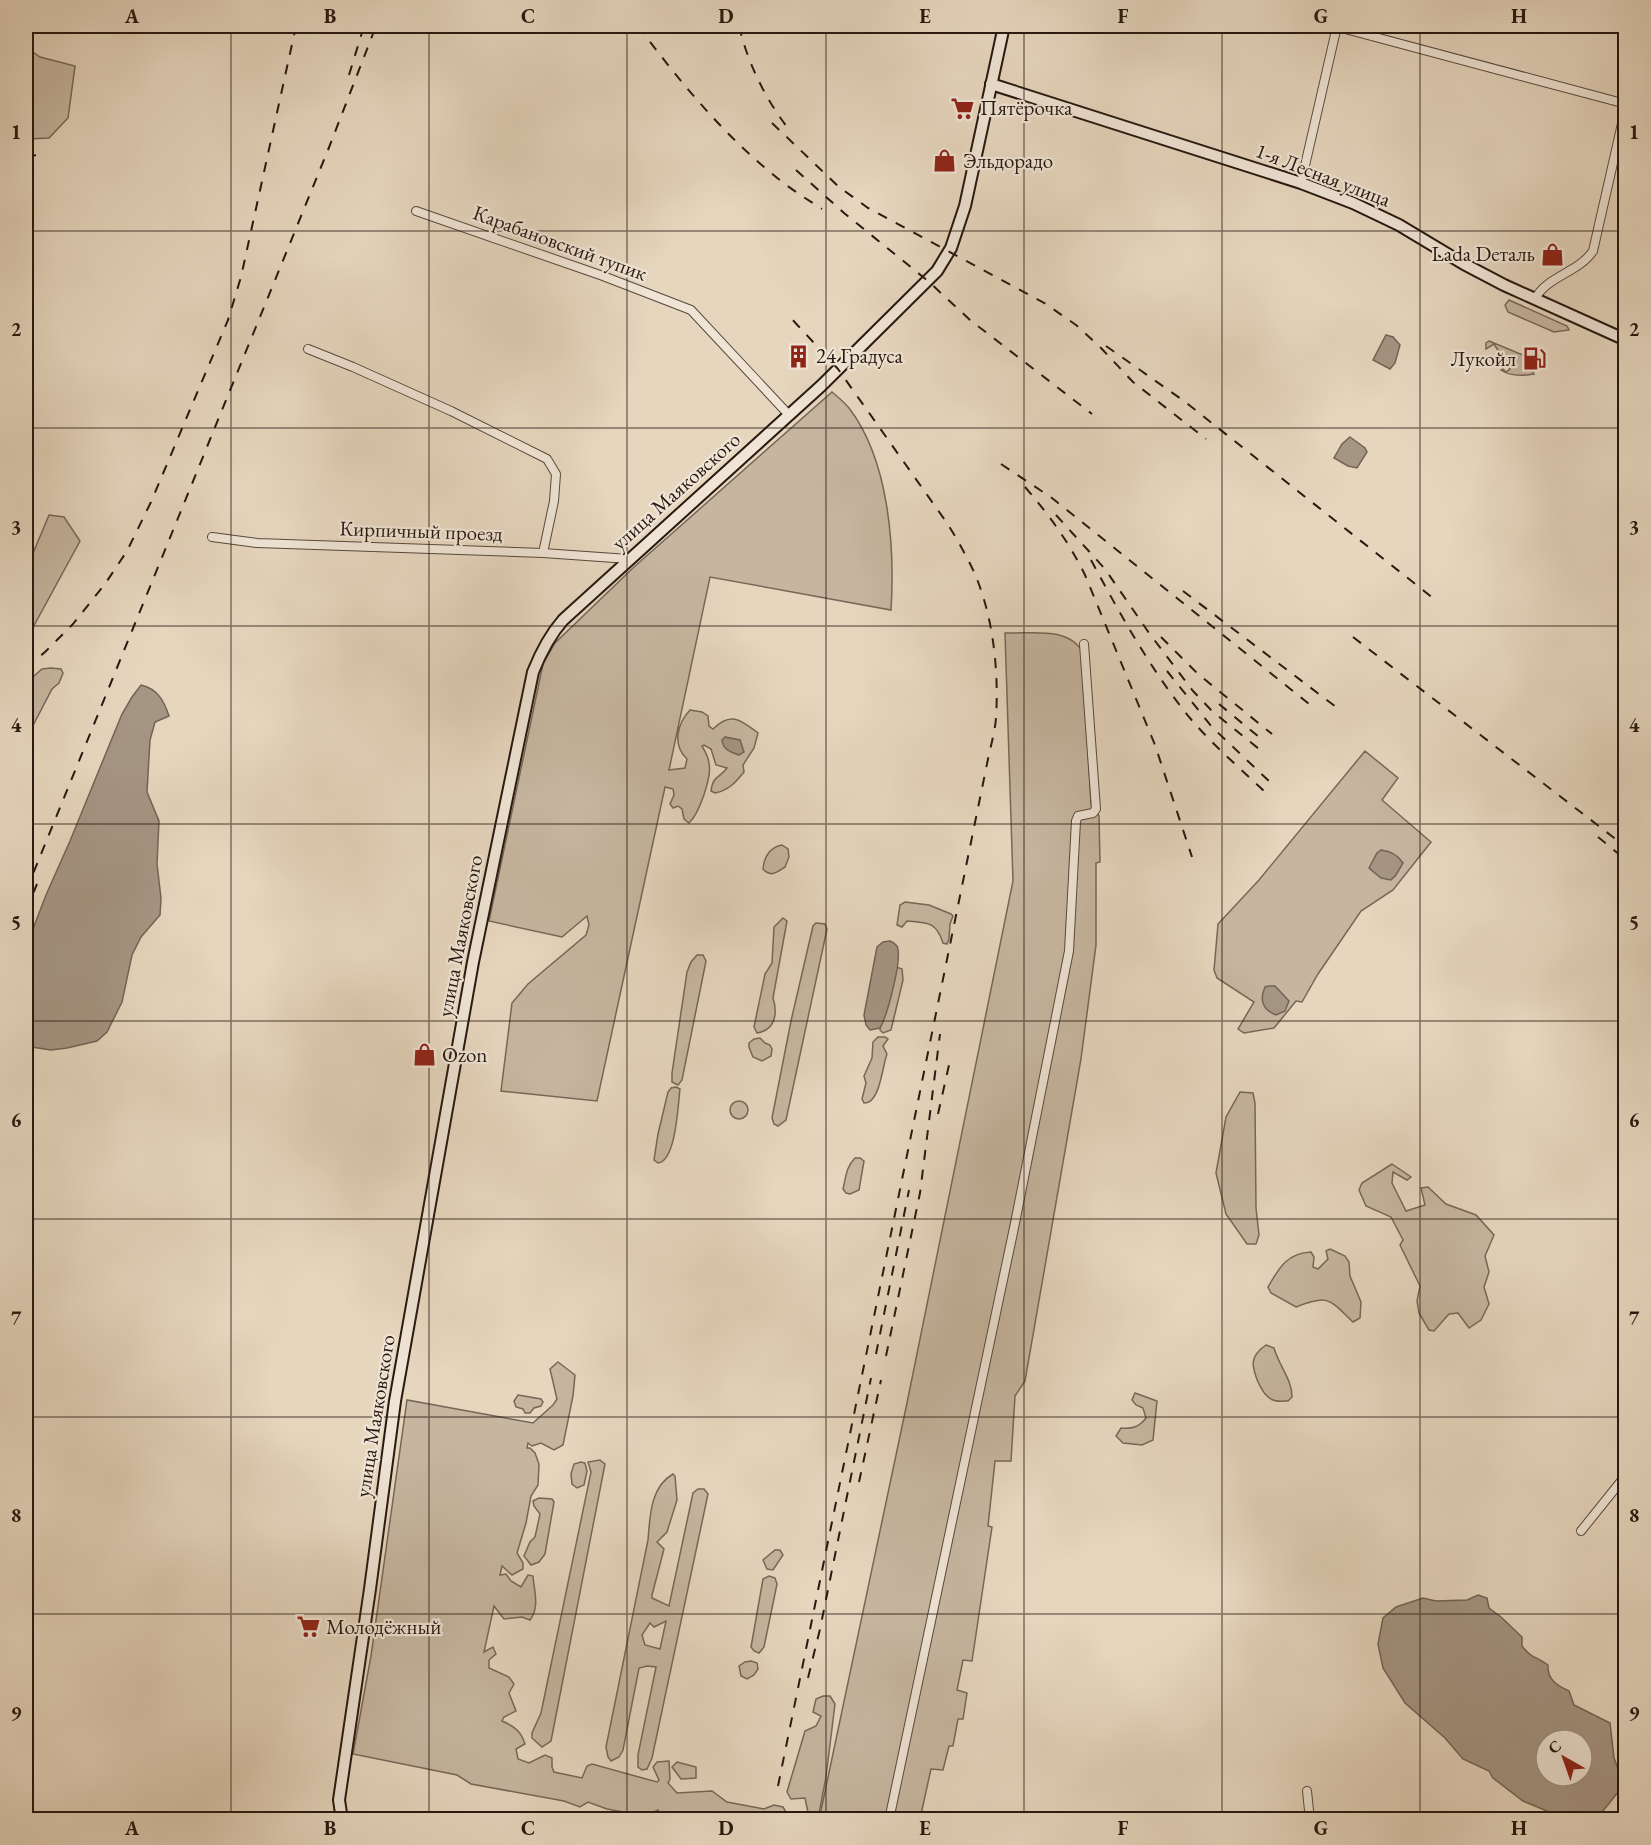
<svg xmlns="http://www.w3.org/2000/svg" width="1651" height="1845" viewBox="0 0 1651 1845" font-family="'EB Garamond',serif">
  <rect width="100%" height="100%" fill="#e6d6be"/>
  <filter id="stains"><feTurbulence type="fractalNoise" baseFrequency=".00333" numOctaves="4"/><feColorMatrix values="0 0 0 0 .2 0 0 0 0 .09 0 0 0 0 .02 0 0 0 .5 -.17"/></filter>
  <radialGradient id="worn" r=".72"><stop offset=".6" stop-color="#630" stop-opacity="0"/><stop offset="1" stop-color="#630" stop-opacity=".3"/></radialGradient>
  <!-- green -->
  <g fill="#c6b6a0" stroke="#766758" stroke-width="1.5" fill-rule="evenodd">
    <polygon points="26,47 40,57 75,66 68,118 49,138 26,139"/>
    <polygon points="1509,300 1567,326 1569,330 1554,332 1508,312 1505,305"/>
    <path d="M1489,341L1523,355L1534,374C1523,376 1511,377 1501,370L1503,369L1506,372L1510,369L1494,344L1486,349V343Z"/>
    <path d="M832,392C838,397 844,402 849,408C889,460 895,547 891,610L710,577L669,770L685,768L687,759C672,745 677,724 690,710L702,712L708,716L709,726L713,729C731,711 741,720 758,733L754,748L743,765L744,772C735,783 729,790 715,793L711,791C713,775 720,778 727,768L716,765L711,749L704,745L702,746C705,751 709,758 709,764C712,777 699,814 689,823L684,819L682,809L678,806L673,808L670,804L674,795L673,789L665,787L597,1101L501,1091L512,1003L528,984L586,935L589,925L587,916L562,937L489,921L543,664L555,643L634,567Z"/>
    <polygon points="49,515 64,517 80,541 31,631 26,635 26,570"/>
    <path d="M1005,633C1031,634 1069,626 1083,653L1091,804L1099,816L1100,862L1096,863V945L1081,1059L1025,1381L1015,1396L1011,1461H995L988,1526L992,1527L972,1661L963,1660L957,1690L967,1693L963,1719H958L953,1746H949L943,1770L931,1769L920,1819L819,1820L907,1403L1013,881Z"/>
    <polygon points="51,668 61,669 63,673 59,683 52,689 26,739 26,683 42,669"/>
    <polygon points="1365,751 1398,778 1382,800 1431,842 1393,890 1361,911 1318,974 1302,1002 1296,1001 1274,1028 1244,1033 1238,1029 1254,1002 1217,978 1214,970 1218,924 1259,880"/>
    <path d="M782,845L788,849L789,857L785,867C777,872 771,878 763,869C764,857 770,847 782,845Z"/>
    <path d="M905,902L929,905L951,914L953,916L950,924L949,939L947,944L943,943C936,921 927,923 907,921L902,927L897,925L900,905Z"/>
    <path d="M783,918L787,921L773,998C778,1014 775,1030 757,1033L754,1027L765,974L772,963L774,927Z"/>
    <polygon points="816,923 825,924 827,929 786,1120 778,1126 774,1124 772,1118 791,1021 813,926"/>
    <polygon points="697,955 703,955 706,961 682,1080 678,1085 672,1082 672,1073 687,972 691,962"/>
    <polygon points="896,967 902,969 903,980 891,1030 883,1033 880,1030 881,1019"/>
    <path d="M878,1037H885L888,1039L883,1046L887,1054C882,1067 880,1104 864,1103L862,1099L866,1083L864,1076L872,1058L873,1042Z"/>
    <polygon points="760,1038 765,1043 770,1045 772,1049 771,1056 762,1061 753,1057 749,1047 749,1043 754,1039"/>
    <path d="M676,1087L680,1089C678,1105 676,1161 658,1163L654,1160L658,1134L668,1092L671,1088Z"/>
    <polygon points="1240,1092 1253,1093 1255,1103 1256,1208 1259,1235 1256,1244 1247,1244 1226,1214 1216,1173 1226,1117"/>
    <circle cx="739" cy="1110" r="9"/>
    <path d="M855,1158H860L864,1161L859,1190L850,1194L846,1193L843,1189C846,1177 846,1167 855,1158Z"/>
    <polygon points="1392,1164 1411,1177 1407,1180 1393,1172 1392,1183 1406,1211 1425,1205 1421,1188 1428,1187 1446,1204 1476,1215 1494,1235 1485,1256 1489,1272 1484,1287 1489,1304 1481,1320 1469,1328 1458,1313 1449,1314 1434,1331 1429,1330 1419,1313 1417,1301 1420,1286 1400,1245 1403,1240 1391,1217 1366,1206 1359,1190 1362,1183"/>
    <path d="M1330,1249L1345,1256L1349,1262L1350,1276L1361,1302L1360,1318L1353,1322C1329,1299 1329,1294 1296,1307L1271,1293L1268,1287C1279,1268 1287,1253 1311,1252L1314,1257L1313,1267L1318,1269L1328,1259L1326,1251Z"/>
    <path d="M1266,1345L1274,1348C1279,1366 1292,1379 1292,1397L1288,1401C1283,1401 1277,1402 1273,1400C1265,1397 1262,1389 1258,1382C1251,1365 1250,1356 1266,1345Z"/>
    <path d="M558,1362L575,1375L573,1396L563,1445L554,1450L541,1443L532,1446L528,1443L527,1448H530L535,1453L539,1464L538,1485L531,1496L526,1523L517,1553L523,1563V1569L512,1575L502,1566L500,1575L506,1574L511,1581L521,1587L528,1575L533,1576C534,1591 540,1607 530,1620L522,1617L504,1619L494,1606L484,1652L493,1647L496,1654L489,1660V1668L509,1677L514,1684L509,1693L516,1711L504,1717L502,1721C514,1726 521,1731 525,1744L516,1749L518,1759L529,1763L545,1755L552,1758V1767L554,1772L582,1778L587,1766L592,1764L657,1782L659,1780L653,1767L657,1762L669,1761L670,1779L668,1783L677,1793L712,1791L727,1802L764,1809L774,1805L783,1807L790,1819H670L660,1816L658,1810L645,1816L607,1809L588,1802L580,1807L564,1801L471,1784L457,1775L353,1754L371,1656L407,1400L533,1423L553,1405L557,1399L550,1369Z"/>
    <path d="M1135,1393L1157,1401L1153,1440L1142,1445L1123,1443L1116,1436L1121,1428C1133,1429 1139,1427 1146,1418L1143,1408L1136,1405L1132,1400Z"/>
    <polygon points="518,1395 541,1399 543,1402 541,1406 534,1408 530,1413 525,1413 523,1409 516,1407 514,1401"/>
    <polygon points="600,1460 605,1464 551,1741 542,1747 532,1738 532,1733 541,1713 591,1472 588,1462"/>
    <polygon points="581,1462 585,1463 587,1471 584,1485 577,1488 572,1484 571,1474 574,1464"/>
    <path d="M673,1474L675,1476L677,1500L667,1532L657,1542L664,1549L652,1595V1598L669,1606L693,1493L698,1489H704L708,1494L652,1758L647,1769L642,1770L638,1767V1755L656,1667L647,1666L639,1668L623,1750L619,1757L611,1761L608,1757L606,1747L648,1540C650,1517 650,1487 673,1474ZM666,1621L660,1649L645,1645L642,1635L650,1623L654,1627Z"/>
    <polygon points="539,1498 552,1499 554,1502 545,1554 539,1562 531,1565 524,1556 530,1542 535,1537 540,1514 534,1506 533,1501"/>
    <polygon points="775,1550 780,1550 783,1555 773,1570 767,1569 763,1560"/>
    <polygon points="769,1576 775,1578 777,1584 764,1647 759,1653 754,1651 751,1647 763,1579"/>
    <polygon points="751,1661 757,1663 758,1669 754,1675 747,1679 741,1676 739,1666 745,1662"/>
    <polygon points="823,1696 830,1696 835,1704 826,1777 818,1819 804,1819 809,1817 805,1798 791,1799 787,1792 805,1731 816,1726 821,1716 813,1712 816,1699"/>
    <polygon points="677,1762 696,1767 696,1778 681,1779 672,1767"/>
  </g>
  <!-- water -->
  <g fill="#a59583" stroke="#736355" stroke-width="1.5" fill-rule="evenodd">
    <polygon points="1386,335 1393,337 1400,345 1395,363 1390,369 1373,360"/>
    <polygon points="1350,437 1365,448 1367,452 1357,468 1348,466 1334,458 1342,444"/>
    <path d="M141,685C158,689 164,701 169,716L155,722L150,740L147,792L159,821L157,864L161,898L160,915L141,937L132,955L122,1002L107,1032L97,1041L67,1048L51,1050L26,1046V947L46,895L70,841L122,714L132,697Z"/>
    <path d="M725,737L740,740L744,752L739,755C731,752 723,750 722,740Z"/>
    <path d="M1381,850C1390,851 1398,855 1403,863L1396,875L1391,880L1381,878L1369,868L1377,853Z"/>
    <path d="M890,941C893,942 895,943 897,946C903,958 887,1016 880,1028L870,1030L866,1025L864,1015L877,947L883,942Z"/>
    <path d="M1269,986H1275L1289,1001L1285,1011L1276,1015C1263,1010 1259,1000 1265,987Z"/>
    <path d="M1478,1595L1487,1598L1489,1608L1501,1617L1522,1637V1646C1532,1659 1536,1656 1548,1665C1547,1680 1558,1686 1569,1691L1574,1705L1610,1723L1614,1758L1621,1777L1619,1791L1599,1816L1593,1819H1566L1523,1801L1493,1778L1489,1771L1463,1759L1445,1738L1405,1703L1383,1668L1378,1644L1383,1618L1396,1607L1423,1598L1436,1601L1467,1600ZM1546,1740H1582V1776H1546Z"/>
  </g>
  <g fill="none" stroke-linecap="round" stroke-linejoin="round">
    <defs>
      <g id="street">
        <polyline points="1334,26 1626,104"/>
        <polyline points="1301,183 1337,26"/>
        <polyline points="416,211 603,276 691,310 789,415"/>
        <path d="M1535,299C1547,276 1578,273 1593,251L1626,106"/>
        <polyline points="308,349 353,367 451,411 547,459 556,474 554,501 543,553"/>
        <polyline points="212,537 257,543 543,553 629,559"/>
        <polyline points="1581,1531 1626,1475"/>
        <polyline points="1307,1791 1310,1820"/>
        <polyline points="889,1820 1015,1223 1069,951 1076,821 1078,816 1093,813 1096,809 1084,644"/>
      </g>
      <g id="secondary">
        <polyline points="991,84 1301,183 1353,203 1399,225 1464,264 1504,285 1626,340"/>
        <path d="M342,1820L339,1800L370,1589L395,1401L473,962L533,672C541,652 549,636 563,620L821,386L937,271L951,248L965,206L1004,26"/>
      </g>
    </defs>
    <!-- street casing -->
    <use href="#street" stroke="#57483c" stroke-width="10"/>
    <!-- secondary casing -->
    <use href="#secondary" stroke="#271810" stroke-width="14"/>
    <!-- street -->
    <use href="#street" stroke="#efe4d5" stroke-width="8"/>
    <!-- secondary -->
    <use href="#secondary" stroke="#efe4d5" stroke-width="10"/>
    <!-- rail -->
    <g stroke="#271810" stroke-width="2" stroke-dasharray="10 10" stroke-linecap="butt">
      <path d="M638,26C680,82 725,137 781,181C794,191 808,200 822,209"/>
      <path d="M739,26C748,64 766,100 790,131"/>
      <polyline points="349,75 364,26"/>
      <polyline points="772,123 839,187 868,208 1046,304 1076,325 1101,348 1133,382 1206,439"/>
      <polyline points="26,156 40,155"/>
      <polyline points="796,170 844,213 928,281 970,320 1092,414"/>
      <polyline points="1106,346 1184,401 1438,602"/>
      <polyline points="1001,464 1052,498 1314,708"/>
      <path d="M1025,487C1049,515 1069,542 1085,575L1155,745L1192,857"/>
      <polyline points="1056,515 1105,569 1149,633 1193,691 1212,711 1259,749"/>
      <path d="M1091,560C1119,612 1148,665 1185,712C1209,742 1239,767 1266,793"/>
      <polyline points="1183,591 1340,710"/>
      <polyline points="1161,637 1198,674 1272,734"/>
      <polyline points="1353,637 1626,847"/>
      <polyline points="26,668 45,652 73,624 105,584 127,551 151,502 197,393 228,320 241,277 296,26"/>
      <polyline points="1167,671 1212,727 1271,783"/>
      <polyline points="1219,704 1265,742"/>
      <polyline points="1598,837 1626,860"/>
      <polyline points="26,891 328,150 376,26"/>
      <polyline points="26,911 37,884"/>
      <polyline points="938,1114 949,1065"/>
      <polyline points="876,1354 909,1190"/>
      <polyline points="886,1356 920,1193 940,1034"/>
      <polyline points="859,1482 881,1380"/>
      <polyline points="808,1678 820,1629 871,1378"/>
      <path d="M778,1786L988,759C991,745 995,731 996,718C999,670 993,615 974,572C966,555 957,539 947,523L838,369L790,317"/>
    </g>
  </g>
  <!-- grid -->
  <path fill="none" stroke="#271810" stroke-width="1.5" stroke-opacity="0.55" d="M231,26V1820M429,26V1820M627,26V1820M826,26V1820M1024,26V1820M1222,26V1820M1420,26V1820M26,231H1626M26,428H1626M26,626H1626M26,824H1626M26,1021H1626M26,1219H1626M26,1417H1626M26,1614H1626"/>
  <!-- icons -->
  <defs>
    <symbol id="supermarket-bare" viewBox="-9 -9 18 18"><path d="M-6-5.5h2.5l.6 2H6L4.5 2H-2.5L-4.4-4H-6ZM-1.5 3.2a1.3 1.3 0 1 0 .1 0ZM3 3.2a1.3 1.3 0 1 0 .1 0Z" fill="#8f2418" stroke="#efe4d5" stroke-width="2.5" paint-order="stroke"/></symbol>
    <symbol id="shop-bare" viewBox="-9 -9 18 18"><path d="M-5-2.5h2.3a2.7 3.5 0 0 1 5.4 0H5L5.5 6h-11ZM-1.5-2.5h3a1.5 2.3 0 0 0-3 0Z" fill="#8f2418" stroke="#efe4d5" stroke-width="2.5" paint-order="stroke"/></symbol>
    <symbol id="building-bare" viewBox="-9 -9 18 18"><path d="M-4-6H4V6H1V3H-1V6H-4ZM-2.5-4.3h1.7v1.8h-1.7ZM.8-4.3h1.7v1.8H.8ZM-2.5-1h1.7V.8h-1.7ZM.8-1h1.7V.8H.8Z" fill="#8f2418" stroke="#efe4d5" stroke-width="2.5" paint-order="stroke"/></symbol>
    <symbol id="fuel-bare" viewBox="-9 -9 18 18"><path d="M-5.5-6h7V0h2V4h1.3V-2.5L3-4.5l.8-.8L6-3V5H2.5V1h-1V6h-7ZM-4.2-4.7v3.2H.2V-4.7Z" fill="#8f2418" stroke="#efe4d5" stroke-width="2.5" paint-order="stroke"/></symbol>
  </defs>
  <g fill-rule="evenodd">
    <use href="#supermarket-bare" x="946" y="92" width="33" height="33"/>
    <use href="#shop-bare" x="928" y="144" width="33" height="33"/>
    <use href="#shop-bare" x="1536" y="238" width="33" height="33"/>
    <use href="#building-bare" x="782" y="340" width="33" height="33"/>
    <use href="#fuel-bare" x="1518" y="342" width="33" height="33"/>
    <use href="#shop-bare" x="408" y="1038" width="33" height="33"/>
    <use href="#supermarket-bare" x="292" y="1610" width="33" height="33"/>
  </g>
  <g text-anchor="middle" stroke-width="4.5" stroke-linejoin="round" paint-order="stroke">
    <!-- poi labels -->
    <g font-size="21" fill="#271810" stroke="#efe4d5" text-anchor="start">
      <text x="980" y="115">Пятёрочка</text>
      <text x="963" y="168">Эльдорадо</text>
      <text x="1535" y="261" text-anchor="end">Lada Dеталь</text>
      <text x="816" y="363">24 Градуса</text>
      <text x="1516" y="366" text-anchor="end">Лукойл</text>
      <text x="442" y="1062">Ozon</text>
      <text x="326" y="1634">Молодёжный</text>
    </g>
    <!-- street labels -->
    <g font-size="21" fill="#271810" stroke="#efe4d5">
      <text transform="translate(1323 175) rotate(21)" y="7">1-я Лесная улица</text>
      <text transform="translate(560 243) rotate(20)" y="7">Карабановский тупик</text>
      <text transform="translate(676 491) rotate(-42)" y="7">улица Маяковского</text>
      <text transform="translate(421 531) rotate(2)" y="7">Кирпичный проезд</text>
      <text transform="translate(460 936) rotate(-79)" y="7">улица Маяковского</text>
      <text transform="translate(375 1416) rotate(-81)" y="7">улица Маяковского</text>
    </g>
  </g>
  <!-- margin -->
  <rect width="1651" height="1845" fill="none" stroke="#e6d6be" stroke-width="66"/>
  <!-- north arrow -->
  <g transform="translate(1564 1758) rotate(320)"><circle r="28" fill="#efe4d5" stroke="#9f9286" stroke-width="1.5"/>
  <path d="M0-4.5L10 22L0 15L-10 22Z" fill="#8f2418"/>
  <text y="-9" font-size="16" font-weight="bold" text-anchor="middle" fill="#271810">С</text>
  </g>
  <rect x="33" y="33" width="1585" height="1779" fill="none" stroke="#271810" stroke-width="2"/>
  <g font-size="20" text-anchor="middle" font-weight="bold" fill="#271810">
    <text x="132" y="23">A</text>
    <text x="330" y="23">B</text>
    <text x="528" y="23">C</text>
    <text x="726" y="23">D</text>
    <text x="925" y="23">E</text>
    <text x="1123" y="23">F</text>
    <text x="1321" y="23">G</text>
    <text x="1519" y="23">H</text>
    <text x="16" y="139">1</text>
    <text x="1634" y="139">1</text>
    <text x="16" y="336">2</text>
    <text x="1634" y="336">2</text>
    <text x="16" y="534">3</text>
    <text x="1634" y="534">3</text>
    <text x="16" y="732">4</text>
    <text x="1634" y="732">4</text>
    <text x="16" y="929">5</text>
    <text x="1634" y="929">5</text>
    <text x="16" y="1127">6</text>
    <text x="1634" y="1127">6</text>
    <text x="16" y="1325">7</text>
    <text x="1634" y="1325">7</text>
    <text x="16" y="1522">8</text>
    <text x="1634" y="1522">8</text>
    <text x="16" y="1720">9</text>
    <text x="1634" y="1720">9</text>
    <text x="132" y="1835">A</text>
    <text x="330" y="1835">B</text>
    <text x="528" y="1835">C</text>
    <text x="726" y="1835">D</text>
    <text x="925" y="1835">E</text>
    <text x="1123" y="1835">F</text>
    <text x="1321" y="1835">G</text>
    <text x="1519" y="1835">H</text>
  </g>
  <rect width="100%" height="100%" filter="url(#stains)"/>
  <rect width="100%" height="100%" fill="url(#worn)"/>
</svg>
